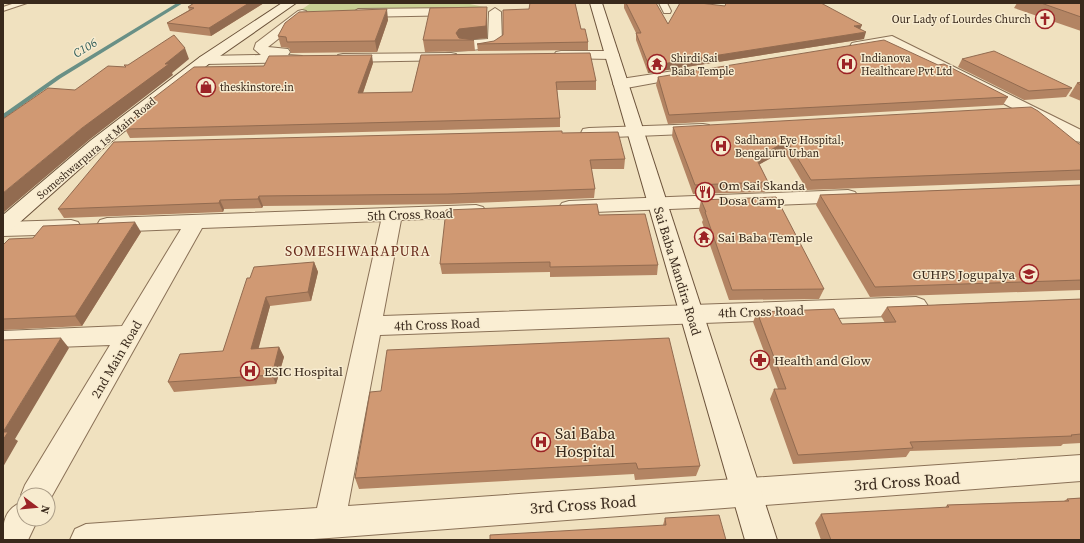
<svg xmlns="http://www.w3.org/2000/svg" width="1084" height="543" viewBox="0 0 1084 543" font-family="'Source Serif 4',serif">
  <rect width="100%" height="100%" fill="#f0e1bf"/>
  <!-- green -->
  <polygon fill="#c8cf93" points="311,3 465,3 489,8 298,12"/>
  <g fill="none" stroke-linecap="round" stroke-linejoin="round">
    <!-- stream -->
    <polygon fill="#699086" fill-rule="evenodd" points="177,3 183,3 61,78 3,119 3,114 57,76"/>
    <defs>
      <g id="lane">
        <polygon points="15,3 27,3 3,11 3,7"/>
        <polygon points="659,3 667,3 671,11 670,13 664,13"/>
      </g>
      <g id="street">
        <polygon points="459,8 463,9 465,12 463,15 358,17 352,13 358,9"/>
        <path d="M495,8L501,12L502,41C495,51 451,52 440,49L438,46L440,43L445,42L488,39L489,12Z"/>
        <polygon points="302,10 306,11 308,14 306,17 268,47 288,49 290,52 288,55 302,56 304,59 302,62 205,64 200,63 198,60 200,57 205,56 261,55 254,49 256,43 298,11"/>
        <polygon points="892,36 1081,130 1081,142 1075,141 890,44 857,50 852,49 850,46 852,43 857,42"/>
        <polygon points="561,51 612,51 617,52 619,55 617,58 612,59 556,58 554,55 556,52"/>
        <polygon points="451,53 456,54 458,57 456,60 343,62 338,61 336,58 338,55 343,54"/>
        <polygon points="687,69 692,70 694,73 692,76 621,89 616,87 613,84 616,81 621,79"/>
        <polygon points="703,124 709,125 711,129 709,133 589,138 583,137 581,133 583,129 589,128"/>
        <polygon points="848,190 855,192 858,196 855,200 848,202 569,213 562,211 559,207 562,203 569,201"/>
        <path d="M476,205L483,207L486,211L483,215L476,217L401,220L383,316L916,297L924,300L928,306L924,312L916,315L380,335L348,506L1081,455V481L329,538L298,540H70L75,529L86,524L317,508L381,221L202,228L48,503V495H24V519H38L28,540H3C3,521 4,509 24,501L21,495L25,485L110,345L3,349V331L122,326L181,229L107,232L100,230L97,225L100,220L107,218Z"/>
        <polygon points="71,220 78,222 81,227 78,232 71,234 3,236 3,222"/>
      </g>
      <g id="secondary">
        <polygon points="282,3 296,3 210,63 102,149 10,231 3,233 3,215 90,141 200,57"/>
        <polygon points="590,3 602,3 777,540 745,540"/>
      </g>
    </defs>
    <!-- lane casing -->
    <use href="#lane" stroke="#8a7157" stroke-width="2"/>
    <!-- street casing -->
    <use href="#street" stroke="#8a7157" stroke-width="2"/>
    <!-- secondary casing -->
    <use href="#secondary" stroke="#6b523a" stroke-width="2"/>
    <!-- lane -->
    <use href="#lane" fill="#faeed3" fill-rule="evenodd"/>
    <!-- street -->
    <use href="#street" fill="#faeed3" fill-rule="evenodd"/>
    <!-- secondary -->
    <use href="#secondary" fill="#faeed3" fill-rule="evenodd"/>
  </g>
  <!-- wall -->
  <g fill="#b38463">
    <polygon points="264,3 211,36 170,31 167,23 189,10 188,7"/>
    <polygon points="624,3 656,3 668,24 860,29 864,39 648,73 636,40 636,33 624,8"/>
    <polygon points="1017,3 1081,3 1081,31 1014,8"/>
    <polygon points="487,7 487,38 471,39 474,40 475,51 425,52 423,40"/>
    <polygon points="388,20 377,52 291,53 289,48 281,47 278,36"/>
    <polygon points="581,29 588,42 588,50 478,51 477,44"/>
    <polygon points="421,55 596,81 596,90 557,90 560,118 560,127 130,138 125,129 373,63 363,93 412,92"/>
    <polygon points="962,59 1072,88 1066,97 1024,100 958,67"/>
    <polygon points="938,65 1008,97 1003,105 668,124 656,85 658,77"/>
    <polygon points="1081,82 1081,101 1069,96 1077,83"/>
    <polygon points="673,127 1081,144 1081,180 807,190 784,151 759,164 768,182 765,192 693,194 672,136"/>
    <polygon points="562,133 625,159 624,169 591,169 595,189 594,198 449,204 263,206 262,208 224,209 223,212 64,218 58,209"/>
    <polygon points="1081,185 1081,290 870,297 816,205 820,195"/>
    <polygon points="701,200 824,289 819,299 729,300 702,222 703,220 699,210"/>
    <polygon points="599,215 658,265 657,275 550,277 550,272 442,274 440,264"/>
    <polygon points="141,232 82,326 3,330 3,245"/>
    <polygon points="314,262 318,272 311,301 270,306 258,349 279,347 284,357 276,384 174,392 168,382 223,351 250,278"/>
    <polygon points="1081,299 1081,443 1063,444 1061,446 910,451 906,457 793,464 770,399 774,389 778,389 753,322 757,312 842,324 885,323 881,316 887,307"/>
    <polygon points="370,392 700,466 696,476 635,480 634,474 359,489 355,478"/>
    <polygon points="1081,498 1081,540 821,540 815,523 821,514 945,508 947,505 1064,501 1067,499"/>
    <polygon points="665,518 726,540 663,525"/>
  </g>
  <!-- shaded-wall -->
  <g fill="#926b50">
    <polygon points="249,3 264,3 211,36 209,28"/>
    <polygon points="487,7 487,38 467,40 456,40 456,33 459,29"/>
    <polygon points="387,9 388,20 377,52 375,41"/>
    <polygon points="862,25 859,32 854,26"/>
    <polygon points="866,32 864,39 648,73 649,66"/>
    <polygon points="185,48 189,59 172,73 173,75 89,140 3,213 3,193 82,128"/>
    <polygon points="372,55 373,63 360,101 358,93"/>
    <polygon points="787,141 784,151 753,168 756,158"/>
    <polygon points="259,196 263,206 262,208 258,199"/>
    <polygon points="220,200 224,209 223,212 219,203"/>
    <polygon points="135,222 141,232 82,326 75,316"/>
    <polygon points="314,262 318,272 311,301 308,292"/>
    <polygon points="266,297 270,306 256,358 251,349"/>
    <polygon points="61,338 69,348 15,439 18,441 3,467 3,432"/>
    <polygon points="279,347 284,357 276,384 272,375"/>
  </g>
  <!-- building -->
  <g fill="#d09973" stroke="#926b50">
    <polygon points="194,3 249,3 209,28 167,23 194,8 188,7"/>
    <polygon points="530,3 575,3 581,29 585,29 588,42 477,44 494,41 503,35 503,10 529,9"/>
    <polygon points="626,3 656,3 668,24 680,3 700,3 725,6 726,3 821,3 862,25 854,26 866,32 649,66 636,33 641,33"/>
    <polygon points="1041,3 1081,3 1081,17"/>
    <polygon points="487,7 486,26 459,29 456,33 459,38 474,40 423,40 430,8"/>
    <polygon points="387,9 375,41 287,42 286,37 278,36 285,23 299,12"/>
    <polygon points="174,35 185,48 165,64 169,64 82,128 3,193 3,119 48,88 75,90 108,66 126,67 124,65 128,65"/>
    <polygon points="884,40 938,65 944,64 1008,97 669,115 658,77"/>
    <polygon points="994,51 1072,88 1029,91 962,59"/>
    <polygon points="590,53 596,81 556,82 560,118 125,129 147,103 194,67 264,66 269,56 372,55 358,93 412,92 421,55"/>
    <polygon points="1081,82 1081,85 1077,83"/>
    <polygon points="1031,107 1038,111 1079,144 1081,144 1081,170 811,180 787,141 756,158 768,182 695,185 673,127"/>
    <polygon points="562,131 562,133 618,132 625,159 590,160 595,189 448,194 259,196 258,199 220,200 219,203 58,209 114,142"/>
    <polygon points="1081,185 1081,280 875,287 820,195"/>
    <polygon points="776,197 824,289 732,290 705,212 706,212 701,200"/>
    <polygon points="597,204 599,215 645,214 658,265 550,267 550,262 440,264 446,210"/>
    <polygon points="135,222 75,316 3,319 3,245 9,239 33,238 43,226"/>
    <polygon points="314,262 308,292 266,297 251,349 279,347 272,375 168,382 180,354 223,351 247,278 250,278 254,267"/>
    <polygon points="1081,299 1081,434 1071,435 1072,436 910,442 913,448 798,455 774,389 786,389 757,312 834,309 842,324 896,322 887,307"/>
    <polygon points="61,338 3,432 8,432 3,440 3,340"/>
    <polygon points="669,338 700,466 638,469 636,463 355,478 370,392 381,391 387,350"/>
    <polygon points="1081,498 1081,540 831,540 821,514 949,507 947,505 1069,501 1067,499"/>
    <polygon points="719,515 726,540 490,540 490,535 666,525 665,518"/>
  </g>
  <!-- icons -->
  <defs>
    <symbol id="church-ring" viewBox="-11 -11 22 22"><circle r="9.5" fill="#f7ebcf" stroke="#9c2326" stroke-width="1.5"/><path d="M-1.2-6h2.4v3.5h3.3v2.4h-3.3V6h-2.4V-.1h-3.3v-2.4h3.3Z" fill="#9c2326"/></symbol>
    <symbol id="temple-ring" viewBox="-11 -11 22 22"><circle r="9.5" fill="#f7ebcf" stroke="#9c2326" stroke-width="1.5"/><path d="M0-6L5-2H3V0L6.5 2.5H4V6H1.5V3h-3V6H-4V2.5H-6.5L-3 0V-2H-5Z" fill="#9c2326"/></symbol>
    <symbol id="hospital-ring" viewBox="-11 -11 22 22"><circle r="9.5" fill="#f7ebcf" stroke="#9c2326" stroke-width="1.5"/><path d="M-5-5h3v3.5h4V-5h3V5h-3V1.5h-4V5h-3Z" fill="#9c2326"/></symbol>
    <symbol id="shop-ring" viewBox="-11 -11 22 22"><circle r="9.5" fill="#f7ebcf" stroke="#9c2326" stroke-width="1.5"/><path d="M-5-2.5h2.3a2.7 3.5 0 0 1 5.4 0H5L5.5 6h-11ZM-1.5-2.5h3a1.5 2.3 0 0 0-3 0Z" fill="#9c2326"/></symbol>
    <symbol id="restaurant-ring" viewBox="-11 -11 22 22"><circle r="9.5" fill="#f7ebcf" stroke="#9c2326" stroke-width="1.5"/><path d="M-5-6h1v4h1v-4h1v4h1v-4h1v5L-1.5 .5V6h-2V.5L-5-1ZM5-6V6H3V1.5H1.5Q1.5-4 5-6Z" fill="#9c2326"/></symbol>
    <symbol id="school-ring" viewBox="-11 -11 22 22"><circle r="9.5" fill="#f7ebcf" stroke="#9c2326" stroke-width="1.5"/><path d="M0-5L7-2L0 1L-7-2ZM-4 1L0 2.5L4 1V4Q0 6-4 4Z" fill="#9c2326"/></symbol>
    <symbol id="pharmacy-ring" viewBox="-11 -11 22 22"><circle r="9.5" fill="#f7ebcf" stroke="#9c2326" stroke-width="1.5"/><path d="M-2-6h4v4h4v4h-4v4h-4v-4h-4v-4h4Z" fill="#9c2326"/></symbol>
  </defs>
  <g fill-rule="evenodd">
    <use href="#church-ring" x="1034" y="8" width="22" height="22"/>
    <use href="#temple-ring" x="646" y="53" width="22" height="22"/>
    <use href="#hospital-ring" x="836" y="53" width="22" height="22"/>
    <use href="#shop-ring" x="195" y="76" width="22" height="22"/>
    <use href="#hospital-ring" x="710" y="135" width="22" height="22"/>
    <use href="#restaurant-ring" x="694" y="181" width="22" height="22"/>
    <use href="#temple-ring" x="693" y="226" width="22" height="22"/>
    <use href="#school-ring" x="1018" y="263" width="22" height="22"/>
    <use href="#pharmacy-ring" x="749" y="349" width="22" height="22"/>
    <use href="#hospital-ring" x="239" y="360" width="22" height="22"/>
    <use href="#hospital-ring" x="530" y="431" width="22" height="22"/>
  </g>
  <g text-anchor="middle" stroke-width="3" stroke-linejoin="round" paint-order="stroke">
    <!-- far-poi labels -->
    <g font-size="11" fill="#39291c" stroke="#f7ebcf" text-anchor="start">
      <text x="1031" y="23" text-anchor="end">Our Lady of Lourdes Church</text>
      <text x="671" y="62">Shirdi Sai<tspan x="671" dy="13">Baba Temple</tspan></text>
      <text x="861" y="62">Indianova<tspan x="861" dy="13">Healthcare Pvt Ltd</tspan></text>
      <text x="220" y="91">theskinstore.in</text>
      <text x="735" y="144">Sadhana Eye Hospital,<tspan x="735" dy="13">Bengaluru Urban</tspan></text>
    </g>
    <!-- far-street labels -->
    <g font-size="11" fill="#39291c" stroke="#f7ebcf">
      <text transform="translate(96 148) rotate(-40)" y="4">Someshwarpura 1st Main Road</text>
    </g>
    <!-- far-water labels -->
    <g font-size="12" font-style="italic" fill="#2a5956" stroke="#f7ebcf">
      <text transform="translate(85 48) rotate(-31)" y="4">C106</text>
    </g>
    <!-- poi labels -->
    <g font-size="13" fill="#39291c" stroke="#f7ebcf" text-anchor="start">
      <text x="719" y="190">Om Sai Skanda<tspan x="719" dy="15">Dosa Camp</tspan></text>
      <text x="718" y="242">Sai Baba Temple</text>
      <text x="1015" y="279" text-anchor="end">GUHPS Jogupalya</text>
      <text x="774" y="365">Health and Glow</text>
      <text x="264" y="376">ESIC Hospital</text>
    </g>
    <!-- street labels -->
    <g font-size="13" fill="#39291c" stroke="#f7ebcf">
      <text transform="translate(410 214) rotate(-2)" y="5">5th Cross Road</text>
      <text transform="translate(678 271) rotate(73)" y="5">Sai Baba Mandira Road</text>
      <text transform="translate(761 311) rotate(-2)" y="5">4th Cross Road</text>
      <text transform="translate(437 324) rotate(-2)" y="5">4th Cross Road</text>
      <text transform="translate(116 359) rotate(-60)" y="5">2nd Main Road</text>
    </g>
    <!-- neighbourhood labels -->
    <g font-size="14" letter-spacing="1" fill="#672819" stroke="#f7ebcf">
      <text x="358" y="256">SOMESHWARAPURA</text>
    </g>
    <!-- near-poi labels -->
    <g font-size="16" fill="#39291c" stroke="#f7ebcf" text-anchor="start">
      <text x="555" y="439">Sai Baba<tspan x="555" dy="18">Hospital</tspan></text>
    </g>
    <!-- near-street labels -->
    <g font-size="16" fill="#39291c" stroke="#f7ebcf">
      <text transform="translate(907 481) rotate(-4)" y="6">3rd Cross Road</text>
      <text transform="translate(583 504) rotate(-4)" y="6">3rd Cross Road</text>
    </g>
  </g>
  <!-- border -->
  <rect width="1084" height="543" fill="none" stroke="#39291c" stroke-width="8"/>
  <!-- north arrow -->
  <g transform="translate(36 507) rotate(106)"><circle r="19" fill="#f7ebcf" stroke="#ab9d87"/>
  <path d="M0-3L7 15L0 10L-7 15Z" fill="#9c2326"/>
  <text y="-6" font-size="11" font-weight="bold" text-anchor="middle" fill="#39291c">N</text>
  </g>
</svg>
